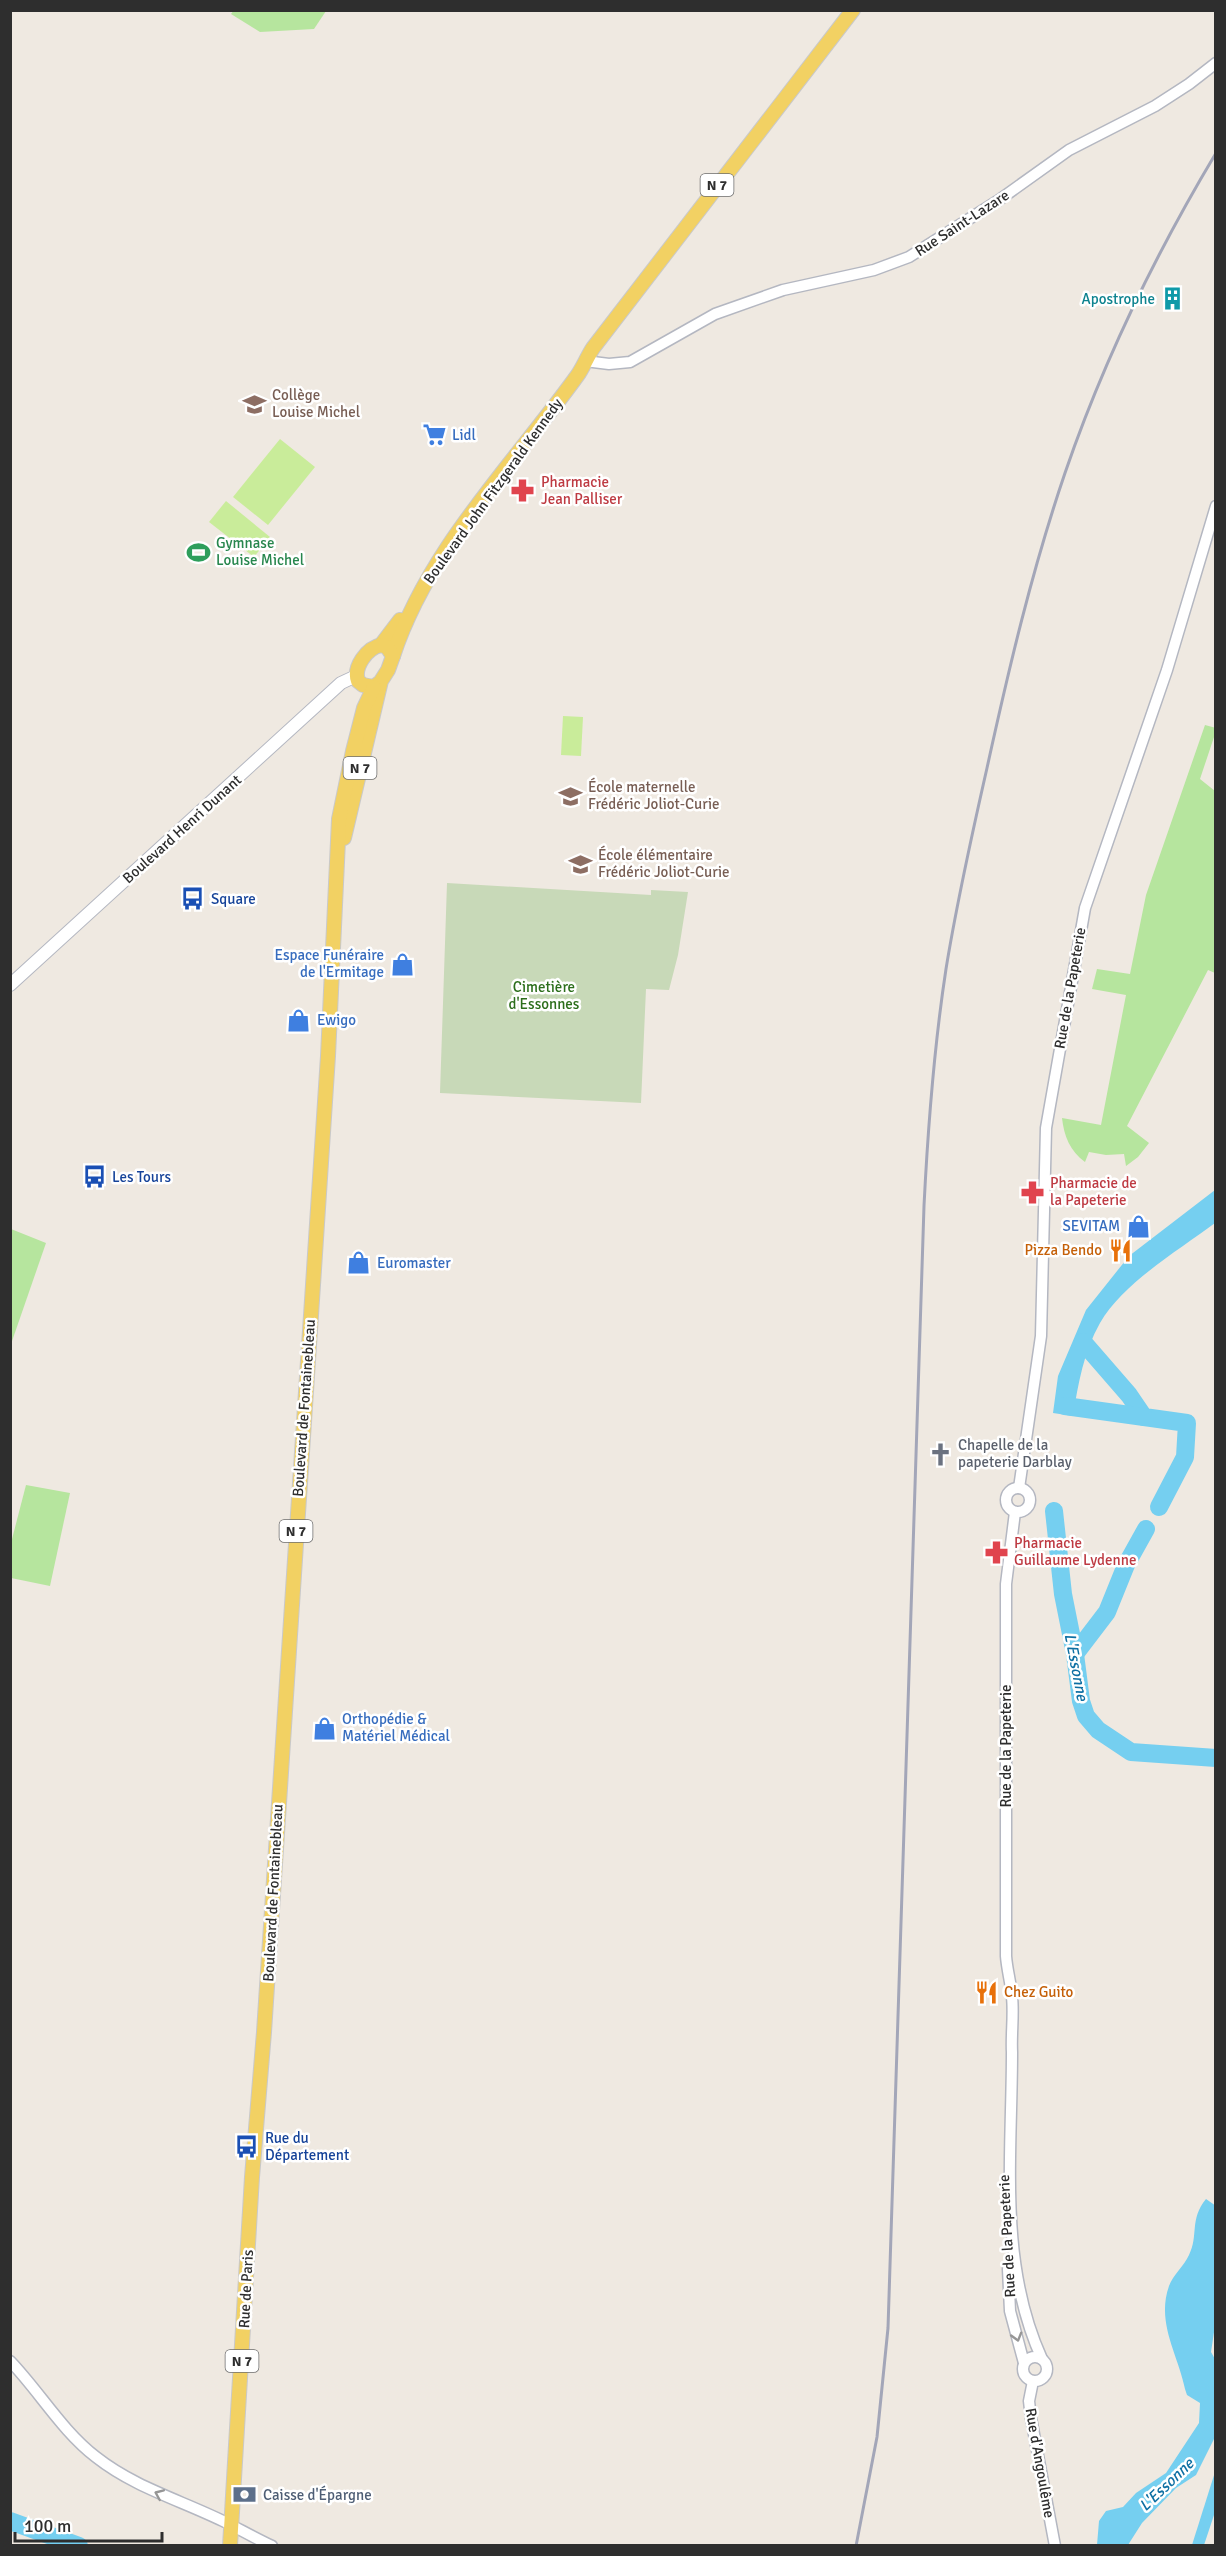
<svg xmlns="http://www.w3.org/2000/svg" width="1226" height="2556" viewBox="0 0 1226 2556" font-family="Signika,sans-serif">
  <rect width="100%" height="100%" fill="#efe9e1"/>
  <!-- green -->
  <g fill="#b6e59e">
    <polygon points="234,10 326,10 326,11 314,29 260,32 231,14"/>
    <path d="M1205,725L1216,728L1215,734L1200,779L1215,791V973L1208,970L1127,1126L1149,1143L1138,1157L1126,1166L1124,1154L1106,1155L1089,1152L1085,1162C1070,1151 1064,1136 1062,1118L1101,1125L1126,995L1092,989L1097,969L1130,974L1146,895Z"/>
    <polygon points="11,1229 46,1243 11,1344"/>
    <polygon points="26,1485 70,1493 50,1586 11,1578 11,1543"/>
  </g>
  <!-- cemetery -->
  <polygon fill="#c8d9b8" points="447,883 651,895 651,890 688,892 678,955 669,990 646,989 641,1103 440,1093"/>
  <!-- pitch -->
  <g fill="#c9ec9a">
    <polygon points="280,439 315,467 268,525 233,497"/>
    <polygon points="226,501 270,537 254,557 209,522"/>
    <polygon points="563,716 583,717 581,756 561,755"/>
  </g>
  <!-- water -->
  <g fill="#75cff0">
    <path d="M1215,1190V1223C1179,1250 1123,1283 1100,1323C1084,1351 1078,1384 1073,1416L1053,1413L1058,1376L1086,1310L1129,1256Z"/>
    <path d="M1206,2199L1216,2206V2319L1211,2352L1215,2359V2437L1196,2475L1176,2488L1142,2523L1128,2545H1097L1099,2521L1106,2511L1123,2507L1136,2493L1166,2473L1199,2423L1200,2403L1187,2395L1185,2389C1178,2354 1156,2323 1169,2286C1173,2275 1184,2266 1189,2255C1199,2235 1189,2220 1206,2199Z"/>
    <polygon points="1215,2472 1215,2512 1204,2545 1192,2545"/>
  </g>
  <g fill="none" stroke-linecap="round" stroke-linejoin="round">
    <!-- river -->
    <g stroke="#75cff0" stroke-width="18">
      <polyline points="1083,1342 1129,1395 1144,1417 1187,1423 1185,1457 1159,1507"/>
      <polyline points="1065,1406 1144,1417"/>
      <polyline points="1054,1511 1063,1594 1075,1654 1081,1701 1086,1716 1098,1730 1131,1752 1216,1758"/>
      <polyline points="1075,1654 1107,1612 1126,1565 1146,1529"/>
      <polyline points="10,2521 79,2546"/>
    </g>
    <defs>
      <g id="tertiary">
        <polyline points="585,361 609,364 630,362 715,314 783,290 874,270 909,257 999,200 1069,150 1155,106 1189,84 1216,63"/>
        <circle cx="1018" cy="1500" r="12"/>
        <polyline points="1019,1488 1041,1336 1046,1128 1085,908 1167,670 1216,506"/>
        <path d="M1015,1512L1006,1584V1956C1007,1970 1011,1983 1012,1997C1014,2014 1011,2034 1012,2052C1012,2155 998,2263 1042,2359"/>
        <polyline points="1008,2269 1010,2311 1024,2363"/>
        <circle cx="1035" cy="2369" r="12"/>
        <path d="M10,2361C39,2391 62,2431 96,2457C134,2487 180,2500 223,2521C239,2529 255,2538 272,2546"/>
        <polyline points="1033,2381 1029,2401 1031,2418 1055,2546"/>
      </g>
      <polyline id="secondary" points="10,985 341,683 356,676"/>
      <g id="primary">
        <polyline points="381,645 400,620"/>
        <path d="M393,656C428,549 513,465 577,376C583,368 587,357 593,348L853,10"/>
        <path d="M344,838L381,681L388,670L393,656L387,647L381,645C367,648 353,667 358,681L363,685L374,687L379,683"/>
        <polyline points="230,2546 252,2177 264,2032 328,1056 339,819 353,751 364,708 374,687"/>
      </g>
    </defs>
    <!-- tertiary casing -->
    <use href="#tertiary" stroke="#b4b7c1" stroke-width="13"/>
    <!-- secondary casing -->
    <use href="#secondary" stroke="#b4b7c1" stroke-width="14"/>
    <!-- primary casing -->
    <use href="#primary" stroke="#c9c9c9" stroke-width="16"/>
    <!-- tertiary -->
    <use href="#tertiary" stroke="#fff" stroke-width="10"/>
    <!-- secondary -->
    <use href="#secondary" stroke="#fff" stroke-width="12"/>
    <!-- primary -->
    <use href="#primary" stroke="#f2d163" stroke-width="14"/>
    <!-- rail -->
    <path stroke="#a3a6b8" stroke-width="3" d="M856,2546L877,2437L888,2328L924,1206C928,1126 934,1047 946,969C957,901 972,834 987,768C1009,668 1032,570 1065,473C1103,362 1155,255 1216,153"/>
  </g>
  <!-- one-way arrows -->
  <defs><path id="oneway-chevron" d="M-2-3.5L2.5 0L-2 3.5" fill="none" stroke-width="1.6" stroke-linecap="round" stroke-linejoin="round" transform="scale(1.5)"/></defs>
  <g stroke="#969696">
    <use href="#oneway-chevron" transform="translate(1017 2337) rotate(74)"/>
    <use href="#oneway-chevron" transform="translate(159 2494) rotate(-157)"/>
  </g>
  <!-- icons -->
  <defs>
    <symbol id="building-bare" viewBox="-9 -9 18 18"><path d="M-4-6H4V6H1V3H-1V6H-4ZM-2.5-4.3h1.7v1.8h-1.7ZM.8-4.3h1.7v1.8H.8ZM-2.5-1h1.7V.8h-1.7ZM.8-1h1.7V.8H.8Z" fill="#0f9aa8" stroke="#fff" stroke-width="2.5" paint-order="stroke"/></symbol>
    <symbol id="school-bare" viewBox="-9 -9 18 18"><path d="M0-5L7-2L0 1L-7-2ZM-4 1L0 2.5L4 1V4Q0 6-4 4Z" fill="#8d6e63" stroke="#fff" stroke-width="2.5" paint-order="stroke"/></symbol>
    <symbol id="supermarket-bare" viewBox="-9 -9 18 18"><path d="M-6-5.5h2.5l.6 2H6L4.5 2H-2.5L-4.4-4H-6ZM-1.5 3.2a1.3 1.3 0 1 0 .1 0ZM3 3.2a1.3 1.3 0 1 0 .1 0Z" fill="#3f7fe0" stroke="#fff" stroke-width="2.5" paint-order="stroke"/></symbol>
    <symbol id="pharmacy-bare" viewBox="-9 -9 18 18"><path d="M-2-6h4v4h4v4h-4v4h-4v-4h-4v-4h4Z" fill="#e0444e" stroke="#fff" stroke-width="2.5" paint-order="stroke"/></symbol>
    <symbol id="stadium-bare" viewBox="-9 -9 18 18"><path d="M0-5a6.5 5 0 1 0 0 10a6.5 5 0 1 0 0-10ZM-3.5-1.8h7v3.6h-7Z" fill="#2e9e5b" stroke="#fff" stroke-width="2.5" paint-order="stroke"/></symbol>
    <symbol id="bus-bare" viewBox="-9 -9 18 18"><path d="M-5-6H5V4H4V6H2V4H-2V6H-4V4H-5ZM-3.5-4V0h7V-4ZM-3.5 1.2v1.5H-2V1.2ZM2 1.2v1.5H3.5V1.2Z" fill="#1a4fb4" stroke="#fff" stroke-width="2.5" paint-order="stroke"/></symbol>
    <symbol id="shop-bare" viewBox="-9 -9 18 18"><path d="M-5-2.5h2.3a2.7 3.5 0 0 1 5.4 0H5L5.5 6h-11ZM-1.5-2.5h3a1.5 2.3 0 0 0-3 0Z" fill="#3f7fe0" stroke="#fff" stroke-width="2.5" paint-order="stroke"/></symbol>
    <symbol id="restaurant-bare" viewBox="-9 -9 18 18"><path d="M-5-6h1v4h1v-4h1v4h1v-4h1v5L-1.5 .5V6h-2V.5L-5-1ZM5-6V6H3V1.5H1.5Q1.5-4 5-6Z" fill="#e8710a" stroke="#fff" stroke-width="2.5" paint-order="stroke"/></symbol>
    <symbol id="church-bare" viewBox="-9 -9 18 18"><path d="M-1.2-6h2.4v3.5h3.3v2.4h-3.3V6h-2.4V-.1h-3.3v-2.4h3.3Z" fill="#6b7280" stroke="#fff" stroke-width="2.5" paint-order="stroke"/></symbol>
    <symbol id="bank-bare" viewBox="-9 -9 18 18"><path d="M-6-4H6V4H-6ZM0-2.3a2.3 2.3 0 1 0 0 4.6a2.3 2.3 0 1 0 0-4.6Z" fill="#5c6f8a" stroke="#fff" stroke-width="2.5" paint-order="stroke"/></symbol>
  </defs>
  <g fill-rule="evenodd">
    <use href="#building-bare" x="1156" y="282" width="33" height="33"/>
    <use href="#school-bare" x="238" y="388" width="33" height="33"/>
    <use href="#supermarket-bare" x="418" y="418" width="33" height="33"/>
    <use href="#pharmacy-bare" x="506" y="474" width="33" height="33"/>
    <use href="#stadium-bare" x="182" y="536" width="33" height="33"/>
    <use href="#school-bare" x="554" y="780" width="33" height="33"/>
    <use href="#school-bare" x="564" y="848" width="33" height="33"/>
    <use href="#bus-bare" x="176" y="882" width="33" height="33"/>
    <use href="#shop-bare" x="386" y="948" width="33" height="33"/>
    <use href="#shop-bare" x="282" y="1004" width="33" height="33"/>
    <use href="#bus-bare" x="78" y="1160" width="33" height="33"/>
    <use href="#pharmacy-bare" x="1016" y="1176" width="33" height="33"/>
    <use href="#shop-bare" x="1122" y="1210" width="33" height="33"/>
    <use href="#restaurant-bare" x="1104" y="1234" width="33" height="33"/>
    <use href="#shop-bare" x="342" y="1246" width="33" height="33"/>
    <use href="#church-bare" x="924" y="1438" width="33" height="33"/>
    <use href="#pharmacy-bare" x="980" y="1536" width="33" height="33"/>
    <use href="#shop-bare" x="308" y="1712" width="33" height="33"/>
    <use href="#restaurant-bare" x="970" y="1976" width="33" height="33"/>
    <use href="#bus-bare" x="230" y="2130" width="33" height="33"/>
    <use href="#bank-bare" x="228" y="2478" width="33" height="33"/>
  </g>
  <g text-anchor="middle" stroke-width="5" stroke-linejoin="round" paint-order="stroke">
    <!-- shield labels -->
    <g fill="#fff" stroke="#6d6d6d" stroke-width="1.5">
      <rect x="700.5" y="174" width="33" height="22" rx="4.5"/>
      <rect x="343.5" y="757" width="33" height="22" rx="4.5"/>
      <rect x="279.5" y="1520" width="33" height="22" rx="4.5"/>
      <rect x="225.5" y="2350" width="33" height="22" rx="4.5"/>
    </g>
    <g font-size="14" font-weight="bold" fill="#2e2e2e">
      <text x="717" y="190">N 7</text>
      <text x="360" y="773">N 7</text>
      <text x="296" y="1536">N 7</text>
      <text x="242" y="2366">N 7</text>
    </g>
    <!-- street labels -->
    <g font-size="15" fill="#2e2e2e" stroke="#fff">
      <text transform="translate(962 223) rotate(-33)" y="5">Rue Saint-Lazare</text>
      <text transform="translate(493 491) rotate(-54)" y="5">Boulevard John Fitzgerald Kennedy</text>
      <text transform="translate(182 829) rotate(-42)" y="5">Boulevard Henri Dunant</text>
      <text transform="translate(1070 988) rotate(-80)" y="5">Rue de la Papeterie</text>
      <text transform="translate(304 1408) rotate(-86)" y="5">Boulevard de Fontainebleau</text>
      <text transform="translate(1006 1746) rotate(-90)" y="5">Rue de la Papeterie</text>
      <text transform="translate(273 1893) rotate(-87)" y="5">Boulevard de Fontainebleau</text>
      <text transform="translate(1007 2236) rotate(-93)" y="5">Rue de la Papeterie</text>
      <text transform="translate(246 2289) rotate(-87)" y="5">Rue de Paris</text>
      <text transform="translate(1040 2463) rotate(80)" y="5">Rue d'Angoulême</text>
    </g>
    <!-- culture labels -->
    <g font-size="15" fill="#0d838f" stroke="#fff" text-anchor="end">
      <text x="1155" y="304">Apostrophe</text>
    </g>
    <!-- education labels -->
    <g font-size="15" fill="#785e54" stroke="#fff" text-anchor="start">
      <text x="272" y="400">Collège<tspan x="272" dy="17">Louise Michel</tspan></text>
      <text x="588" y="792">École maternelle<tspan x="588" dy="17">Frédéric Joliot-Curie</tspan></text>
      <text x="598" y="860">École élémentaire<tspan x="598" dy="17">Frédéric Joliot-Curie</tspan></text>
    </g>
    <!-- shop labels -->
    <g font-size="15" fill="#366cbe" stroke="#fff" text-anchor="start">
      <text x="452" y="440">Lidl</text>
      <text x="384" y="960" text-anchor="end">Espace Funéraire<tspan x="384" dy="17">de l'Ermitage</tspan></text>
      <text x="317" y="1025">Ewigo</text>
      <text x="1120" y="1231" text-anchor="end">SEVITAM</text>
      <text x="377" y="1268">Euromaster</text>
      <text x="342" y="1724">Orthopédie &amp;<tspan x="342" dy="17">Matériel Médical</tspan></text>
    </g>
    <!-- health labels -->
    <g font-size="15" fill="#be3a42" stroke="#fff" text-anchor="start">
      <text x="541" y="487">Pharmacie<tspan x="541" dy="17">Jean Palliser</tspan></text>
      <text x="1050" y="1188">Pharmacie de<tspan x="1050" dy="17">la Papeterie</tspan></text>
      <text x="1014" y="1548">Pharmacie<tspan x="1014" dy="17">Guillaume Lydenne</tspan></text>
    </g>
    <!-- leisure labels -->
    <g font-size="15" fill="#27864d" stroke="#fff" text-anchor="start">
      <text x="216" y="548">Gymnase<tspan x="216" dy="17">Louise Michel</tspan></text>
    </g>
    <!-- transit labels -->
    <g font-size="15" fill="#164399" stroke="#fff" text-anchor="start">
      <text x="211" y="904">Square</text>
      <text x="112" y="1182">Les Tours</text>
      <text x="265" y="2143">Rue du<tspan x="265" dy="17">Département</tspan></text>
    </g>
    <!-- park labels -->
    <g font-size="15" fill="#2c6e1b" stroke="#fff">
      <text x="544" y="992">Cimetière<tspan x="544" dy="17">d'Essonnes</tspan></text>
    </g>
    <!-- food labels -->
    <g font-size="15" fill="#c56008" stroke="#fff" text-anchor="end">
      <text x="1102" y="1255">Pizza Bendo</text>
      <text x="1004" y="1997" text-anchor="start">Chez Guito</text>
    </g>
    <!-- worship labels -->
    <g font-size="15" fill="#5b616d" stroke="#fff" text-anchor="start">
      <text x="958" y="1450">Chapelle de la<tspan x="958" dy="17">papeterie Darblay</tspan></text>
    </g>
    <!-- service labels -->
    <g font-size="15" fill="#4e5e75" stroke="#fff" text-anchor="start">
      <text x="263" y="2500">Caisse d'Épargne</text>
    </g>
    <!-- water labels -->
    <g font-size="16" font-style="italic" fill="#0d6fa3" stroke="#fff">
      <text transform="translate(1077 1667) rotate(79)" y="6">L'Essonne</text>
      <text transform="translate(1166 2484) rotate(-44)" y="6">L'Essonne</text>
    </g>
  </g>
  <!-- border -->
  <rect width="1226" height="2556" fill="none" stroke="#2e2e2e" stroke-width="24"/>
  <!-- scale -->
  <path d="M15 2532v9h147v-9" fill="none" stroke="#2e2e2e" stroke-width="3"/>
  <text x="24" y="2532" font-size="18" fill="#2e2e2e" stroke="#ffffff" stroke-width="4.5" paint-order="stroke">100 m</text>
</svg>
